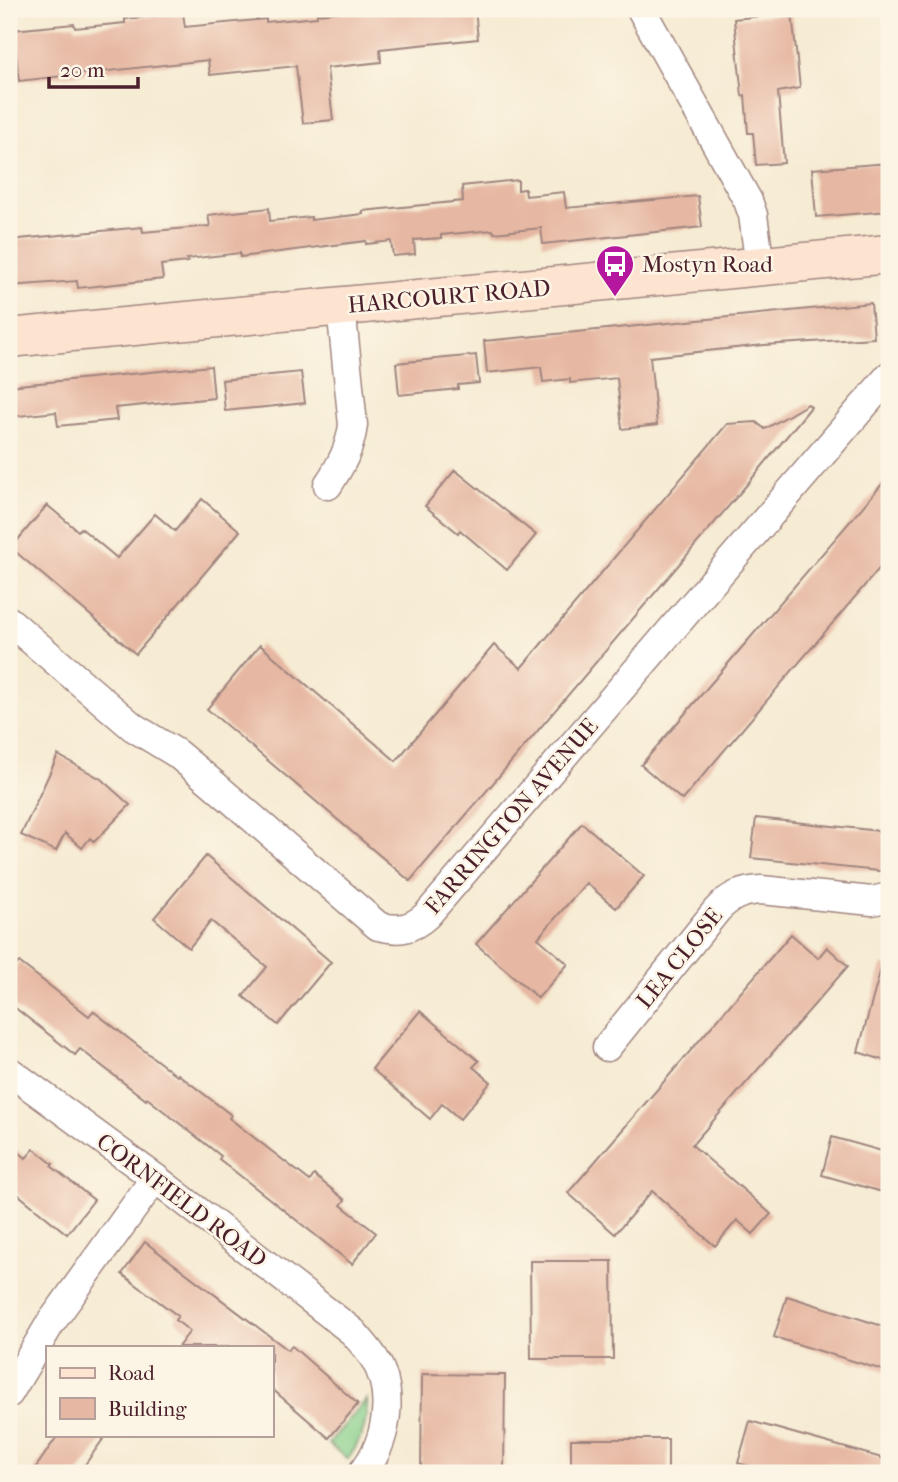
<svg xmlns="http://www.w3.org/2000/svg" width="898" height="1482" viewBox="0 0 898 1482" font-family="'IM FELL French Canon',serif">
  <rect width="100%" height="100%" fill="#fcf5e5"/>
  <filter id="ink" filterUnits="userSpaceOnUse"><feTurbulence type="fractalNoise" baseFrequency=".0143" numOctaves="2"/><feDisplacementMap in="SourceGraphic" scale="14" xChannelSelector="R" yChannelSelector="G"/><feConvolveMatrix kernelMatrix="1 2 1 2 8 2 1 2 1" color-interpolation-filters="sRGB"/></filter>
  <filter id="wash" filterUnits="userSpaceOnUse"><feTurbulence type="fractalNoise" baseFrequency=".00686" numOctaves="4" result="noise"/><feDisplacementMap in="SourceGraphic" scale="28" xChannelSelector="R" yChannelSelector="G"/><feGaussianBlur stdDeviation="1.57" result="paint"/><feColorMatrix in="noise" values="0 0 0 0 0 0 0 0 0 0 0 0 0 0 0 0 0 1.4 0 .05"/><feComposite in="paint" operator="in"/></filter>
  <g filter="url(#wash)">
    <rect width="100%" height="100%" fill="#f6ebd3"/>
    <!-- green -->
    <path fill="#86cf8b" stroke="#68775b" stroke-width="2" d="M367,1399C368,1423 362,1439 348,1459L328,1444Z"/>
    <g id="blocks">
      <!-- building -->
      <g fill="#e6b7a2">
        <polygon points="367,9 475,9 478,39 380,49 381,62 327,68 333,120 303,123 296,66 210,75 208,60 19,81 13,30 74,24 75,28 125,23 125,19 183,13 185,27 266,19 266,22 317,17 317,14"/>
        <polygon points="792,13 800,88 778,92 784,163 756,165 753,133 748,133 745,95 742,96 734,19"/>
        <polygon points="889,163 889,211 816,217 812,169"/>
        <polygon points="518,180 518,190 525,189 526,196 564,192 566,208 698,196 702,227 543,244 541,228 494,233 493,230 441,235 441,238 414,240 415,254 393,256 391,241 366,244 366,241 240,257 240,253 187,259 188,262 161,265 163,279 78,288 77,281 9,286 9,240 142,227 143,232 210,226 208,215 269,208 270,221 311,217 311,220 363,214 363,211 463,201 462,186"/>
        <polygon points="871,303 874,338 764,345 650,357 657,425 622,429 617,378 570,383 570,379 543,382 541,367 487,373 484,341"/>
        <polygon points="476,355 479,383 458,385 458,389 399,395 396,363"/>
        <polygon points="211,366 214,398 115,408 117,420 58,426 56,412 9,417 9,386"/>
        <polygon points="301,372 305,403 225,411 222,380"/>
        <polygon points="808,404 811,407 750,481 410,881 207,709 260,645 396,761 494,645 521,668 727,424 756,422 765,429"/>
        <polygon points="455,470 536,535 507,570 460,530 458,533 425,506"/>
        <polygon points="889,476 889,557 682,800 641,765"/>
        <polygon points="202,499 240,531 136,654 11,548 47,505 78,531 81,528 117,558 155,514 175,531"/>
        <polygon points="58,755 101,779 130,805 94,842 90,838 82,848 65,833 56,851 21,835"/>
        <polygon points="756,818 889,832 888,872 751,858"/>
        <polygon points="582,823 644,876 616,908 586,883 538,938 568,964 538,998 476,944"/>
        <polygon points="206,856 331,962 278,1025 243,996 267,967 211,921 189,948 154,918"/>
        <polygon points="791,934 818,958 827,947 848,966 692,1145 771,1214 753,1234 737,1220 715,1246 652,1191 615,1234 568,1193"/>
        <polygon points="19,962 89,1016 93,1011 177,1076 178,1074 231,1115 229,1118 310,1181 314,1175 345,1200 341,1205 376,1233 352,1264 219,1159 221,1156 147,1098 146,1100 80,1049 75,1055 9,1003 9,973"/>
        <polygon points="882,965 889,966 889,1062 858,1052"/>
        <polygon points="420,1011 479,1061 473,1067 491,1082 460,1119 442,1104 430,1119 372,1069"/>
        <polygon points="832,1137 889,1153 889,1194 822,1175"/>
        <polygon points="9,1144 26,1158 34,1149 53,1164 51,1166 94,1200 67,1234 9,1187"/>
        <polygon points="145,1242 288,1350 292,1346 358,1404 329,1438 271,1388 271,1347 178,1347 190,1331 175,1320 178,1316 122,1274"/>
        <polygon points="530,1261 612,1261 613,1359 531,1359"/>
        <polygon points="787,1296 889,1328 889,1372 774,1337"/>
        <polygon points="422,1374 505,1375 504,1473 421,1473"/>
        <polygon points="750,1421 889,1460 889,1473 774,1473 738,1463"/>
        <polygon points="58,1435 106,1435 79,1473 32,1473"/>
        <rect x="571" y="1439" width="97" height="34"/>
      </g>
    </g>
  </g>
  <g filter="url(#ink)">
    <use href="#blocks" fill-opacity="0" stroke="#a0857f" stroke-width="2"/>
    <g fill="none" stroke-linecap="round" stroke-linejoin="round">
      <defs>
        <g id="street">
          <polyline points="641,9 748,201 753,215 760,267"/>
          <path d="M328,485C341,465 350,449 353,425L341,307"/>
          <path d="M9,621L133,727L176,753L211,782L378,926C398,931 411,930 427,915L889,376"/>
          <path d="M607,1047L717,910C730,896 742,891 761,890L872,901L889,897"/>
          <path d="M9,1071L155,1178L353,1332C360,1340 368,1349 374,1358C396,1393 387,1443 362,1473"/>
          <polyline points="9,1393 50,1324 155,1178"/>
        </g>
        <polyline id="secondary" points="9,338 889,254"/>
      </defs>
      <!-- street casing -->
      <use href="#street" stroke="#a0857f" stroke-width="31"/>
      <!-- secondary casing -->
      <use href="#secondary" stroke="#a0857f" stroke-width="41"/>
      <!-- street -->
      <use href="#street" stroke="#fff" stroke-width="28"/>
      <!-- secondary -->
      <use href="#secondary" stroke="#fde4d0" stroke-width="38"/>
    </g>
  </g>
  <!-- icons -->
  <defs>
    <symbol id="bus-pin" viewBox="-11 -11 22 30"><path d="M0 17L-7.5 6A9.5 9.5 0 1 1 7.5 6Z" fill="#b5179e" stroke="#fcf5e5"/><path d="M-5-6H5V4H4V6H2V4H-2V6H-4V4H-5ZM-3.5-4V0h7V-4ZM-3.5 1.2v1.5H-2V1.2ZM2 1.2v1.5H3.5V1.2Z" fill="#fff"/></symbol>
  </defs>
  <g fill-rule="evenodd">
    <use href="#bus-pin" x="593" y="242" width="44" height="60"/>
  </g>
  <g text-anchor="middle" stroke-width="5" stroke-linejoin="round" paint-order="stroke">
    <!-- poi labels -->
    <g font-size="23" fill="#4a1f2b" stroke="#fcf5e5" text-anchor="start">
      <text x="642" y="272">Mostyn Road</text>
    </g>
    <!-- street labels -->
    <g font-size="23" fill="#4a1f2b" stroke="#fcf5e5">
      <text transform="translate(449 296) rotate(-5)" y="8">HARCOURT ROAD</text>
      <text transform="translate(511 816) rotate(-49)" y="8">FARRINGTON AVENUE</text>
      <text transform="translate(679 958) rotate(-51)" y="8">LEA CLOSE</text>
      <text transform="translate(182 1200) rotate(37)" y="8">CORNFIELD ROAD</text>
    </g>
  </g>
  <!-- margin -->
  <rect width="898" height="1482" fill="none" stroke="#fcf5e5" stroke-width="35"/>
  <!-- legend -->
  <rect x="46" y="1346" width="228" height="91" fill="#fcf5e5" stroke="#b59f9b" stroke-width="2"/>
  <rect x="60" y="1368" width="35" height="10" fill="#fde4d0" stroke="#b59f9b" stroke-width="2"/>
  <text x="108" y="1380" font-size="21" fill="#4a1f2b">Road</text>
  <rect x="60" y="1398" width="35" height="21" fill="#e6b7a2" stroke="#b59f9b" stroke-width="2"/>
  <text x="108" y="1416" font-size="21" fill="#4a1f2b">Building</text>
  <!-- scale -->
  <path d="M49 77v10h89v-10" fill="none" stroke="#4a1f2b" stroke-width="3.5"/>
  <text x="60" y="77" font-size="21" fill="#4a1f2b" stroke="#fcf5e5" stroke-width="5" paint-order="stroke">20 m</text>
</svg>
